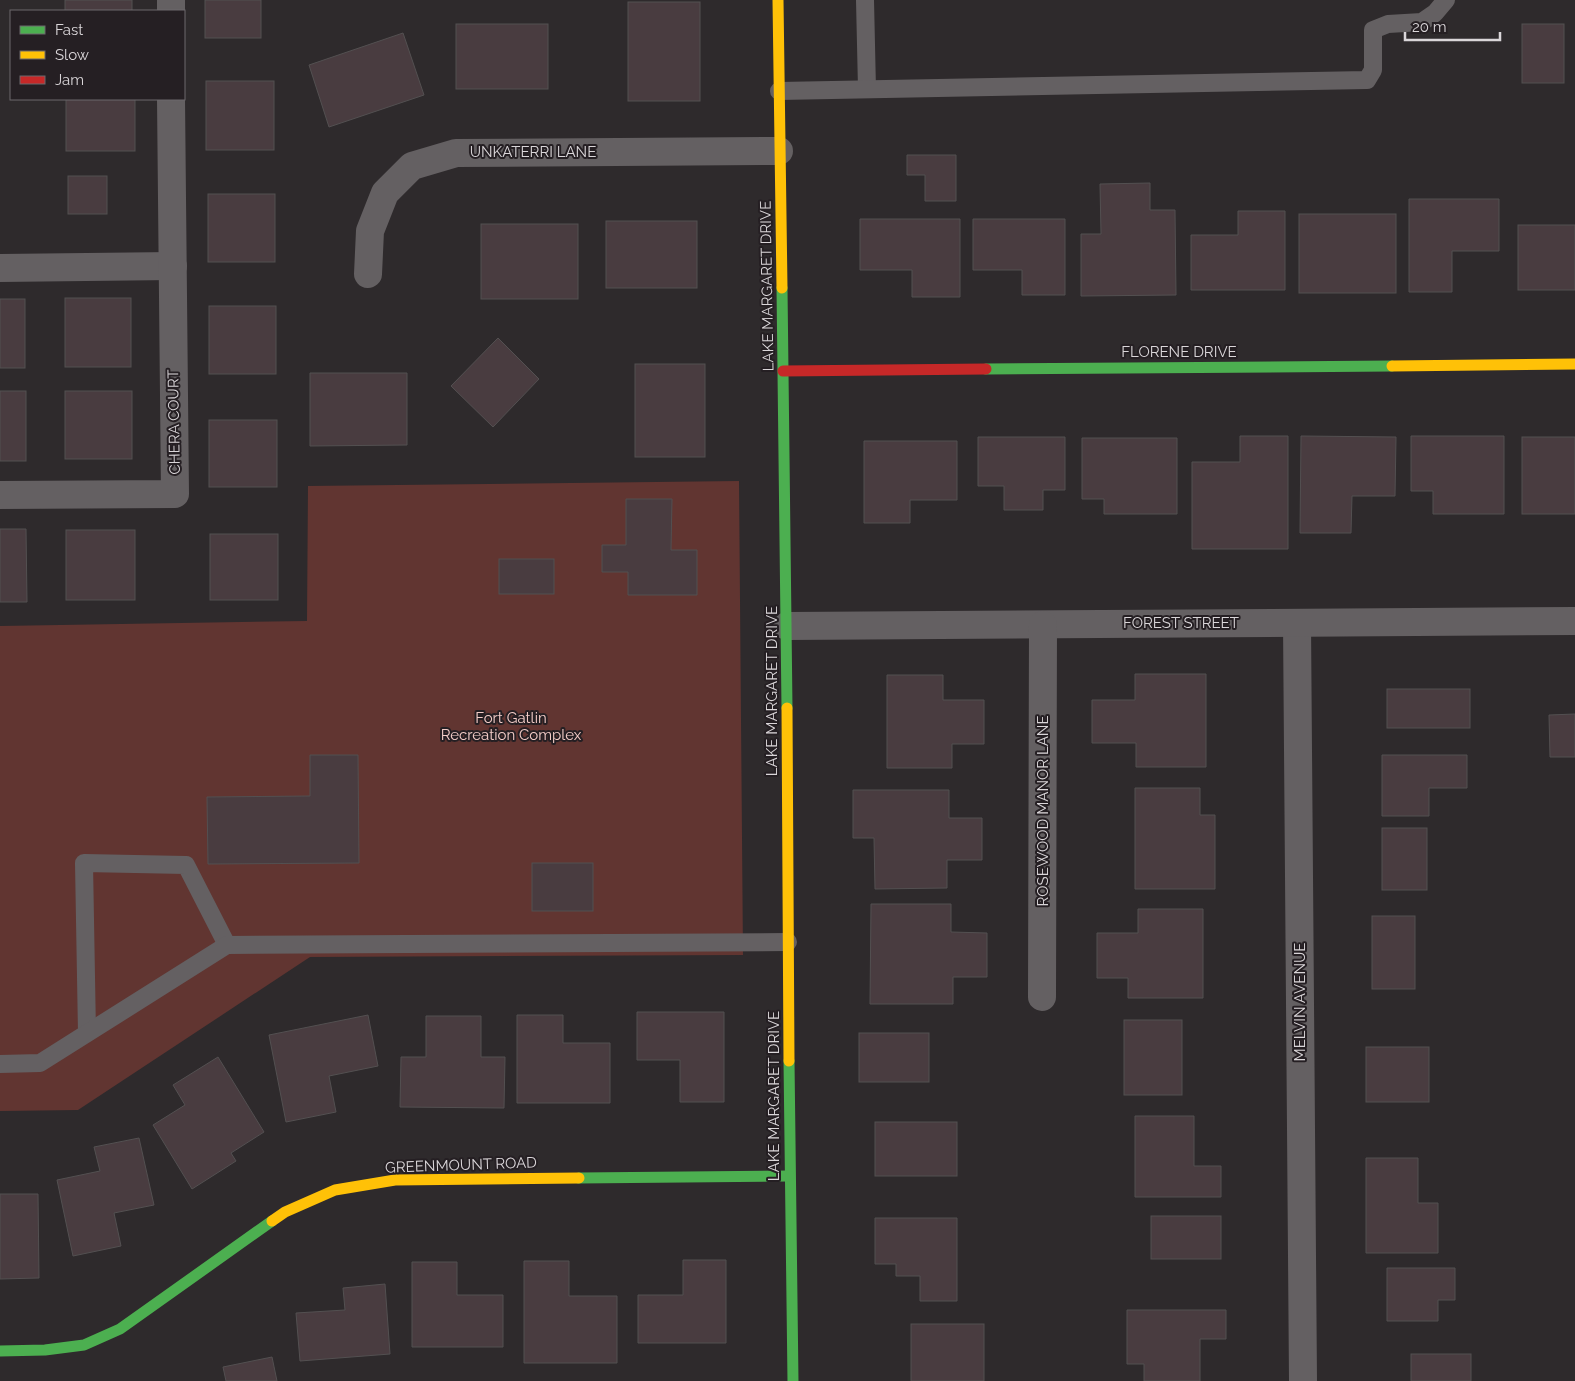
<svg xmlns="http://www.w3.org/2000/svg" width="1575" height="1381" viewBox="0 0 1575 1381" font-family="Raleway,sans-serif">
  <rect width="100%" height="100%" fill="#2e2a2c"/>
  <!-- green -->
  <polygon fill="#613531" points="739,481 743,955 310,957 78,1110 0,1111 0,626 307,621 308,486"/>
  <!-- building -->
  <g fill="#493c40" stroke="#535051">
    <rect x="65" y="0" width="67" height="11"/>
    <rect x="205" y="0" width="56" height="38"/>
    <rect x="628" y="2" width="72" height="99"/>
    <rect x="456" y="24" width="92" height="65"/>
    <rect x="1522" y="24" width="42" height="59"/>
    <polygon points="403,33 424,95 329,127 309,65"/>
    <rect x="206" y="81" width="68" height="69"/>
    <rect x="66" y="99" width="69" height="52"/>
    <polygon points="907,155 956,155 956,201 925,201 925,175 907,175"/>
    <rect x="68" y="176" width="39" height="38"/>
    <polygon points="1150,183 1150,210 1175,210 1176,295 1081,296 1081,234 1101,234 1100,184"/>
    <rect x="208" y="194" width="67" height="68"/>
    <polygon points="1409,199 1499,199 1499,251 1452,251 1452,292 1409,292"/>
    <polygon points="1238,211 1285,211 1285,290 1191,290 1191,235 1238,235"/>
    <rect x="1299" y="214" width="97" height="79"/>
    <polygon points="860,219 960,219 960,297 912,297 912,270 860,270"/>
    <polygon points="973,219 1065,219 1065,295 1022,295 1022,270 973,270"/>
    <rect x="606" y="221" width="91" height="67"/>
    <rect x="481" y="224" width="97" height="75"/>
    <rect x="1518" y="225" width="57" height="65"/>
    <rect x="65" y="298" width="66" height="69"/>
    <rect x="0" y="299" width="25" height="69"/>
    <rect x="209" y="306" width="67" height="68"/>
    <polygon points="498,338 539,379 493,427 451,386"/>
    <rect x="635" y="364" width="70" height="93"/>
    <polygon points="310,373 407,373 407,445 310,446"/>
    <rect x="0" y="391" width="26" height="70"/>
    <rect x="65" y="391" width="67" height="68"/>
    <rect x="209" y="420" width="68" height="67"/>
    <polygon points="1240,436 1288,436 1288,549 1192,549 1192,462 1240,462"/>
    <polygon points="1301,436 1396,437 1395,496 1352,496 1351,533 1300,533"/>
    <polygon points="1411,436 1504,436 1504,514 1433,514 1433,491 1411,491"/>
    <polygon points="978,437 1065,437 1065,490 1043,490 1043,510 1004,510 1004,486 978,486"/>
    <rect x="1522" y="437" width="53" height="77"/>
    <polygon points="1082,438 1177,438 1177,514 1104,514 1104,499 1082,499"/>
    <polygon points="864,441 957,441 957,500 910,500 910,523 864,523"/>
    <polygon points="626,499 672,499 671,550 697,550 697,595 628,595 628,572 602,572 602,545 626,545"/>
    <polygon points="0,529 26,529 27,602 0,602"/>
    <rect x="66" y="530" width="69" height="70"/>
    <rect x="210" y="534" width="68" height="66"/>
    <rect x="499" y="559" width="55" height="35"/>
    <polygon points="1135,674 1206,674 1206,767 1136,767 1136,743 1092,743 1092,700 1135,700"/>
    <polygon points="887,675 943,675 943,700 984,700 984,744 952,744 952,768 887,768"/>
    <rect x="1387" y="689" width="83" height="39"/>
    <polygon points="1575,714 1575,757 1550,757 1549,715"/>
    <polygon points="310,755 358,755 359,863 208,864 207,797 310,796"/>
    <polygon points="1382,755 1467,755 1467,788 1429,788 1429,816 1382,816"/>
    <polygon points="1135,788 1200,788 1200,815 1215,815 1215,889 1135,889"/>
    <polygon points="853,790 949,790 949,818 982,818 982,860 947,860 947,888 875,889 874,838 853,838"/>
    <rect x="1382" y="828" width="45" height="62"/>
    <rect x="532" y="863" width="61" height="48"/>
    <polygon points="871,904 951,904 951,932 987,933 987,977 953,977 953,1004 870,1004"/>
    <polygon points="1138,909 1203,909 1203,998 1128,998 1128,978 1097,978 1097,933 1138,933"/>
    <rect x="1372" y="916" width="43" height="73"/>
    <polygon points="637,1012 724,1012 724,1102 680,1102 680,1060 637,1060"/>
    <polygon points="368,1015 378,1066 329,1076 336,1112 286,1122 269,1035"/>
    <polygon points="517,1015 563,1015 563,1043 610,1043 610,1103 517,1103"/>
    <polygon points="426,1016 481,1016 481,1057 505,1057 504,1108 400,1107 401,1057 426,1057"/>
    <rect x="1124" y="1020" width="58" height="75"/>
    <rect x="859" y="1033" width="70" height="49"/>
    <rect x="1366" y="1047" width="63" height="55"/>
    <polygon points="218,1057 264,1132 231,1153 236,1161 192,1189 153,1125 185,1105 173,1085"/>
    <polygon points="1135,1116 1194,1116 1194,1166 1221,1166 1221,1197 1135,1197"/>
    <rect x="875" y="1122" width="82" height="54"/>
    <polygon points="139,1138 154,1205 114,1213 121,1246 73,1256 57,1180 100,1171 94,1147"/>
    <polygon points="1366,1158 1418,1158 1418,1203 1438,1203 1438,1253 1366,1253"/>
    <polygon points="0,1194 38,1194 39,1278 0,1279"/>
    <rect x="1151" y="1216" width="70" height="43"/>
    <polygon points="875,1218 957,1218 957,1301 920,1301 920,1276 896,1276 896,1264 875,1264"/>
    <polygon points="683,1260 726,1260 726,1343 638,1343 638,1295 683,1295"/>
    <polygon points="524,1261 569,1261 569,1296 617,1296 617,1363 524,1363"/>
    <polygon points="412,1262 457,1262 457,1295 503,1295 503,1347 412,1347"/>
    <polygon points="1387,1268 1455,1268 1455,1300 1438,1300 1438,1321 1387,1321"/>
    <polygon points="385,1284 390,1354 300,1361 296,1313 345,1310 343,1288"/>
    <polygon points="1127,1310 1226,1310 1226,1339 1200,1339 1200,1381 1144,1381 1144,1364 1127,1364"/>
    <rect x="911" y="1324" width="73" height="57"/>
    <rect x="1411" y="1354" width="60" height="27"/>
    <polygon points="272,1357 277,1381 226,1381 223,1367"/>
  </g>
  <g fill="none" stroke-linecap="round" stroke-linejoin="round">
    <!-- lane -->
    <g stroke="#646062" stroke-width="18">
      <polyline points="865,0 867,89"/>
      <polyline points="779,91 1367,80 1373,70 1373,30 1388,24 1422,22 1435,13 1446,0"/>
      <polyline points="87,1033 84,863 186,865 227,945"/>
      <polyline points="0,1064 40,1063 227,945 788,942"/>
    </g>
    <!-- street -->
    <g stroke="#646062" stroke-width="28">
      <polyline points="171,0 171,11"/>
      <polyline points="0,268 173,266"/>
      <polyline points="368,274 370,231 385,193 412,166 456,153 779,151"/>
      <polyline points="0,495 175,494 171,99"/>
      <polyline points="1297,623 1303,1381"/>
      <polyline points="787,626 1575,621"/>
      <polyline points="1042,997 1043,625"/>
    </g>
    <!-- fast -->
    <g stroke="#4caf50" stroke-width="11">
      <polyline points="782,288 787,708"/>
      <polyline points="986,369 1392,366"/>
      <polyline points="789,1061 793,1381"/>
      <polyline points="579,1178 789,1176"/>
      <polyline points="0,1351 45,1350 84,1345 120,1329 272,1221"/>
    </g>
    <!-- slow -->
    <g stroke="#ffc107" stroke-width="11">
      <polyline points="778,0 782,288"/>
      <polyline points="1392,366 1575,364"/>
      <polyline points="787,708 789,1061"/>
      <polyline points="272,1221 285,1212 335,1190 395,1180 579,1178"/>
    </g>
    <!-- jam -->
    <polyline stroke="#c62828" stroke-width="11" points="783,371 986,369"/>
  </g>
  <g text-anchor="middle" stroke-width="4" stroke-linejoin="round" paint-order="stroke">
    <!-- street labels -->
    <g font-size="15" fill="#dad6d9" stroke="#251f23">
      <text x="533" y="157">UNKATERRI LANE</text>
      <text transform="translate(767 286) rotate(-91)" y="5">LAKE MARGARET DRIVE</text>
      <text x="1179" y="357">FLORENE DRIVE</text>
      <text transform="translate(174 422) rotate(-91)" y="5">CHERA COURT</text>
      <text x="1181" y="628">FOREST STREET</text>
      <text transform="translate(772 691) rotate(-90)" y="5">LAKE MARGARET DRIVE</text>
      <text transform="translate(1043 811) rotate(-90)" y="5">ROSEWOOD MANOR LANE</text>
      <text transform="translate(1300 1002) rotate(-90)" y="5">MELVIN AVENUE</text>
      <text transform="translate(774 1096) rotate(-90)" y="5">LAKE MARGARET DRIVE</text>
      <text transform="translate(461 1165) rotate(-2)" y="5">GREENMOUNT ROAD</text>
    </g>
    <!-- park labels -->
    <g font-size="15" fill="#f4cdc8" stroke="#251f23">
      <text x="511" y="723">Fort Gatlin<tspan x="511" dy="17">Recreation Complex</tspan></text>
    </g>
  </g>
  <!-- legend -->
  <rect x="10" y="10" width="175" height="90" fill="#251f23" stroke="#6d686c"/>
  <rect x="20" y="26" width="25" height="8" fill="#4caf50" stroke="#6d686c"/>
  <text x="55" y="35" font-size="15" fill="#dad6d9">Fast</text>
  <rect x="20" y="51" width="25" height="8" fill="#ffc107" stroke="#6d686c"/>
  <text x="55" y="60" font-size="15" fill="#dad6d9">Slow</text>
  <rect x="20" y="76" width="25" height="8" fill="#c62828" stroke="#6d686c"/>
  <text x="55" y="85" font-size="15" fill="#dad6d9">Jam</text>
  <!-- scale -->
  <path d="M1405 32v8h95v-8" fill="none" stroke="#dad6d9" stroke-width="2.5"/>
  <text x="1412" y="32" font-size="15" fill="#dad6d9" stroke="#251f23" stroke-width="4" paint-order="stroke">20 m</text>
</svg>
